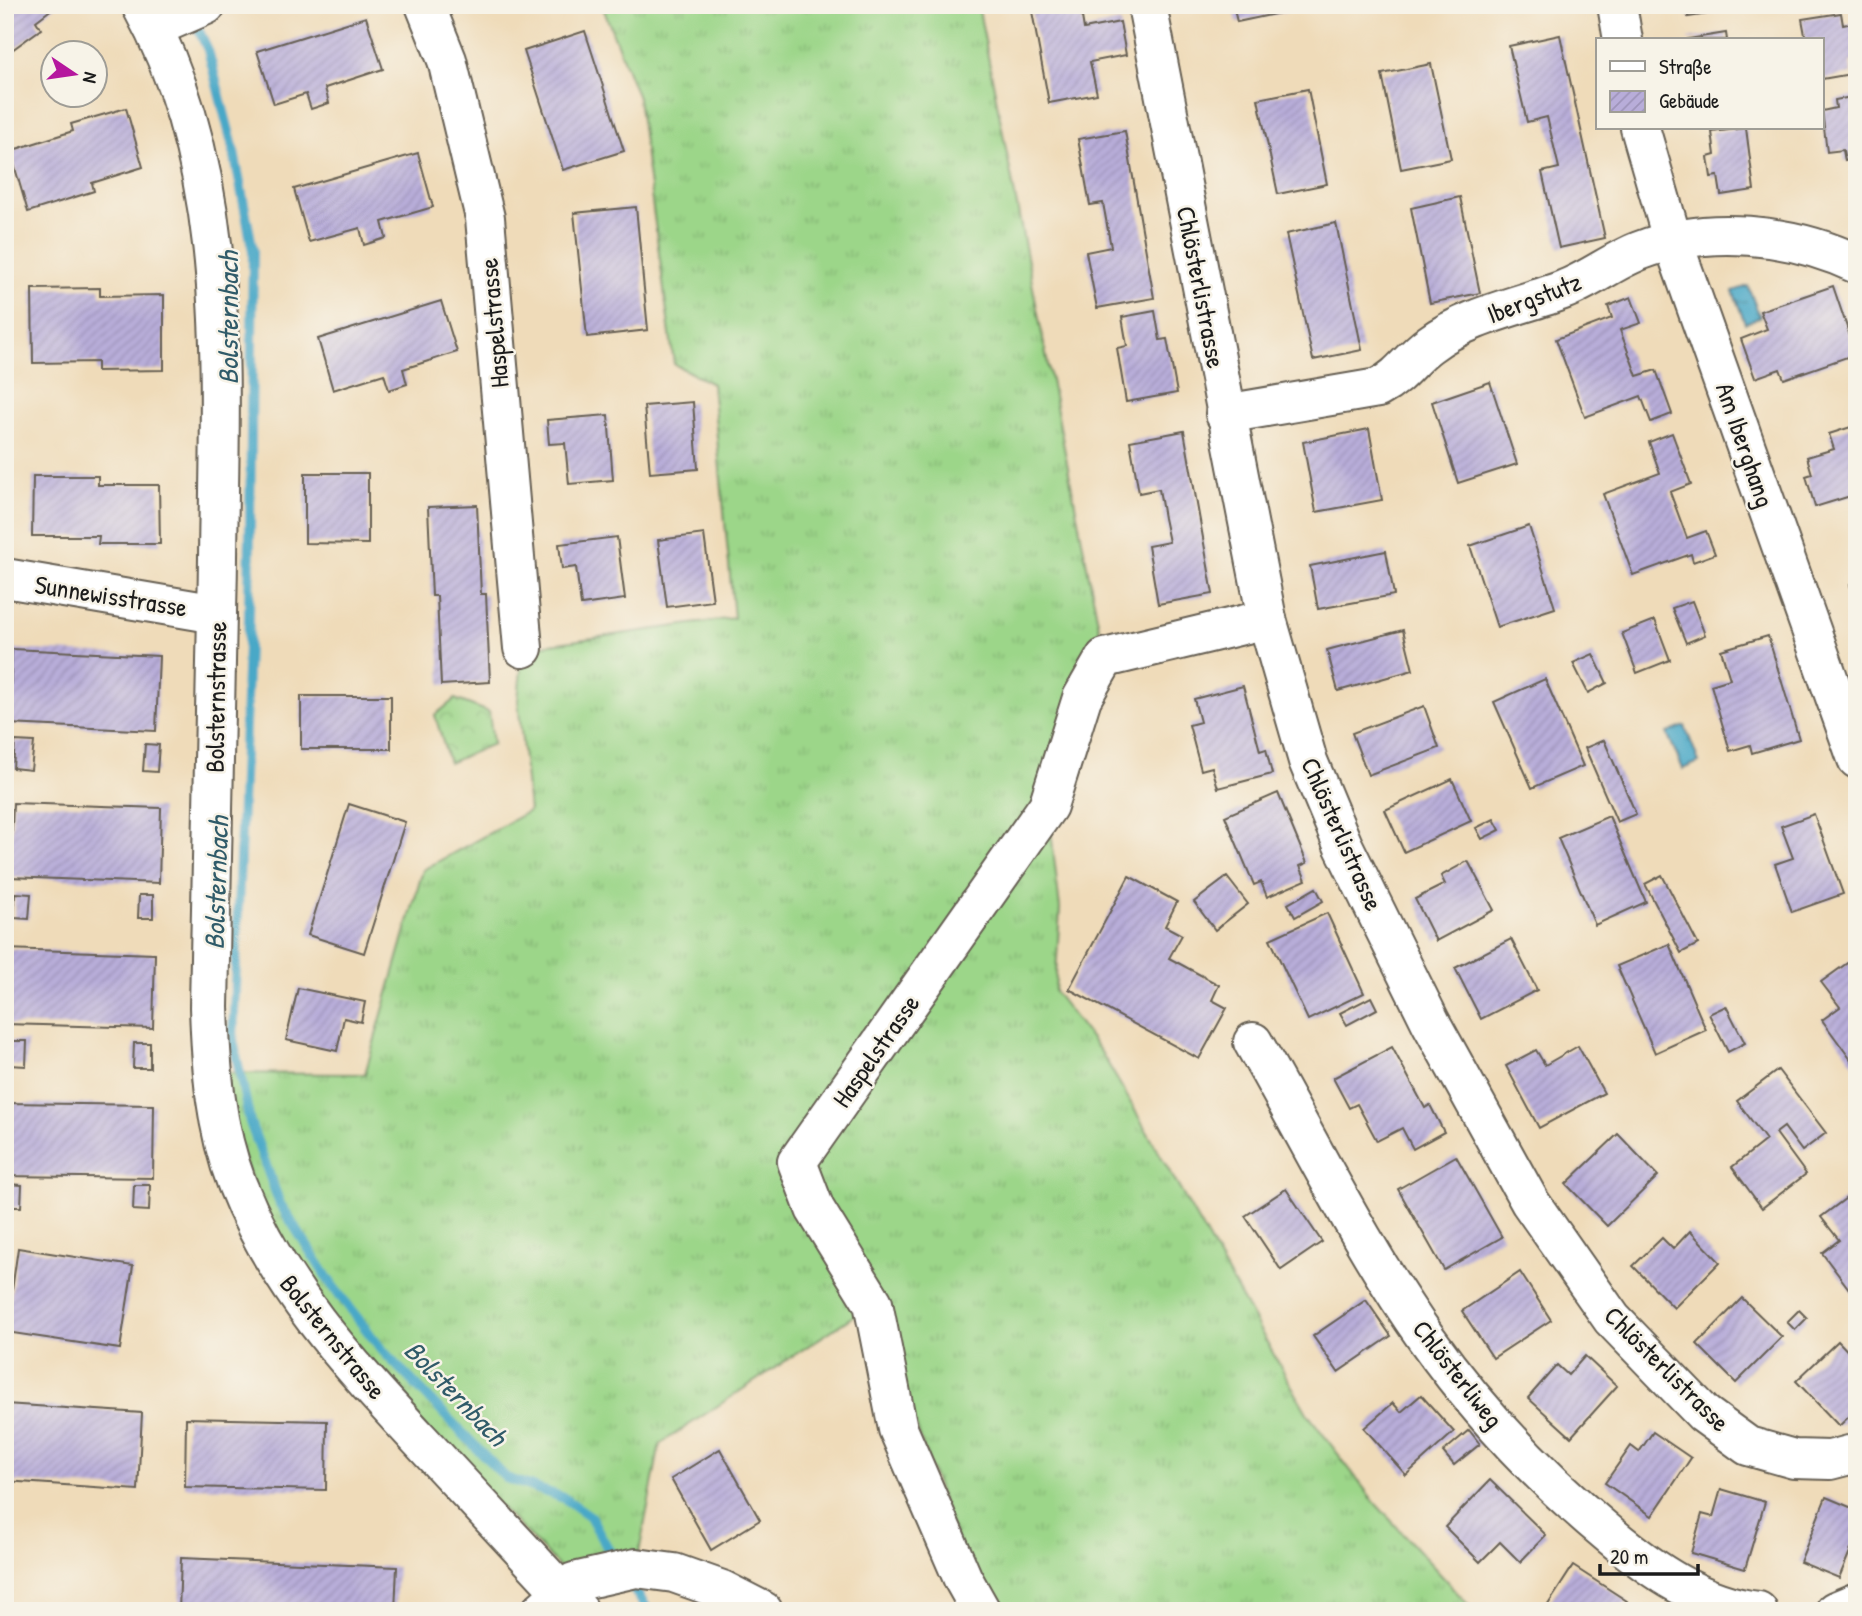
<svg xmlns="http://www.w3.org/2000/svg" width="1862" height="1616" viewBox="0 0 1862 1616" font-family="'Patrick Hand',sans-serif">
  <defs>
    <pattern id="grass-tufts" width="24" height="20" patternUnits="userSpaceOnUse" patternTransform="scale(1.75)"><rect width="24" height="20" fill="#9cd689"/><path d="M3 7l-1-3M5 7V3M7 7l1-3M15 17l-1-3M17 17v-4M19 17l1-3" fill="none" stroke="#86b776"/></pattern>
    <pattern id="park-crowns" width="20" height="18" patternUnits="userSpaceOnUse" patternTransform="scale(1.75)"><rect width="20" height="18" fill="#9cd689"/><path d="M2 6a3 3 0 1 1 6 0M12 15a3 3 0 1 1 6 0" fill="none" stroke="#86b776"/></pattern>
    <pattern id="water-ripples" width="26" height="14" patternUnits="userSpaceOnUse" patternTransform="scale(1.75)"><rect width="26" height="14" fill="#48a8c7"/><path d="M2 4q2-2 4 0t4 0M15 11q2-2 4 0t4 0" fill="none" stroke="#3b88a1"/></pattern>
    <pattern id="building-hatch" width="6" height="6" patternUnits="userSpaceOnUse" patternTransform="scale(1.75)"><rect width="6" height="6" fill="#b8add9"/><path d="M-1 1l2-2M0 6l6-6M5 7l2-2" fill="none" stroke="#9e94ba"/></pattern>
  </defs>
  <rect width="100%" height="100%" fill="#f7f3e8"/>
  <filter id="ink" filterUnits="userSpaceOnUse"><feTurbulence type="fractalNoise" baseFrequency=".0143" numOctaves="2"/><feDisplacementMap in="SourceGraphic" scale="14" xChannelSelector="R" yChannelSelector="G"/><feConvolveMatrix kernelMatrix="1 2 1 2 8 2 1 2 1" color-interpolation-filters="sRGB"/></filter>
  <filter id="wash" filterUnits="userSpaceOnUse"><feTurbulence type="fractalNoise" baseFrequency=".00686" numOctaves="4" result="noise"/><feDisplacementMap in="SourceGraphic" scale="28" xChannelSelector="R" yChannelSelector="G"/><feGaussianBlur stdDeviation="1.57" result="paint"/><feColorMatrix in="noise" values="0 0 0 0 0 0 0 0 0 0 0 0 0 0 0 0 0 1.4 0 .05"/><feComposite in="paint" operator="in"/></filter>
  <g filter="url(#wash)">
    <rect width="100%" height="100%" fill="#efdbb9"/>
    <!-- grass -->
    <polygon fill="url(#grass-tufts)" stroke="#5c7952" stroke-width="2" points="602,5 978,5 1105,658 1048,806 1060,908 1055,992 1101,1052 1124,1091 1307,1413 1376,1504 1474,1611 981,1611 873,1303 660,1444 636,1568 574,1582 297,1299 211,1073 365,1074 423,870 529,811 518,700 523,648 734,618 712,384 674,364 638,98"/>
    <!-- park -->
    <polygon fill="url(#park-crowns)" stroke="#5c7952" stroke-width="2" points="455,699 489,712 493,744 449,763 435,715"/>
    <!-- water -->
    <g fill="url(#water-ripples)" stroke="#326272" stroke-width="2">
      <polygon points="1748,286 1760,317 1745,323 1733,291"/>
      <polygon points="1685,726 1699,762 1683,769 1667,733"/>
    </g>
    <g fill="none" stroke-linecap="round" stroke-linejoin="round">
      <!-- stream -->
      <g stroke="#48a8c7" stroke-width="10">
        <polyline points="193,18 208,50 233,147 253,251 249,620 233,1040 250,1122 280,1204 332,1285 382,1350 506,1478 564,1498 590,1516 617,1565"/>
        <polyline points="627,1580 649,1611"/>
      </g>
    </g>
    <g id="blocks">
      <!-- building -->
      <g fill="url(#building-hatch)">
        <polygon points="5,5 57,5 36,21 41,29 5,55"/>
        <polygon points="1080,5 1084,29 1120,22 1126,55 1090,62 1097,94 1049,103 1031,6"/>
        <polygon points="1233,5 1314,5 1314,6 1237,22"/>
        <polygon points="1686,5 1720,5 1721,12 1688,17"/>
        <polygon points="1841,13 1843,25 1857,22 1857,61 1850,62 1851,74 1822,79 1822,40 1806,40 1802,19"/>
        <polygon points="366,17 383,69 325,88 329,103 311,109 306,94 274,104 257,51"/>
        <polygon points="585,31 624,151 563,170 524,51"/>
        <polygon points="1726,33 1727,40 1688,40 1688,39"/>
        <polygon points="1560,35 1605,238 1559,248 1542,172 1559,168 1547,117 1527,122 1509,46"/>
        <polygon points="1431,64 1451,159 1401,169 1382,74"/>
        <polygon points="1308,89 1327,184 1278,194 1258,99"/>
        <polygon points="1857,96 1857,159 1845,161 1843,150 1827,152 1822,111 1836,108 1835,100"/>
        <polygon points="126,108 143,167 92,183 94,191 28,212 10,151 73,131 71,124"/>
        <polygon points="1746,128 1754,190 1721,195 1718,176 1711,177 1708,157 1715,155 1712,132"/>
        <polygon points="1125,131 1154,298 1097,308 1086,252 1111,247 1103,203 1090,205 1078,139"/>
        <polygon points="418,153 433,207 382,222 386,238 364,245 360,228 309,242 294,189"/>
        <polygon points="1460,197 1480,293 1430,303 1411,208"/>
        <polygon points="636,207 648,330 587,337 574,213"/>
        <polygon points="1336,223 1362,350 1313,360 1286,234"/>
        <polygon points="1833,286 1856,354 1784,379 1780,369 1755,378 1741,339 1767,329 1760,311"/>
        <polygon points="100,288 100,296 164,295 164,370 97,371 97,362 33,363 32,289"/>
        <polygon points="1631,297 1641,323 1620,330 1637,376 1656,370 1672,414 1651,422 1641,396 1585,417 1556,339 1612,318 1608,306"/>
        <polygon points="441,301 457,352 403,369 407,384 389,390 384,374 333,390 318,339"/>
        <polygon points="1155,311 1160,340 1167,339 1177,393 1126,402 1117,348 1127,346 1122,317"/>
        <polygon points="1490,382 1517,464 1458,483 1432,402"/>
        <polygon points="693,402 698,469 650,473 644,406"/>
        <polygon points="608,415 613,480 569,484 565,443 549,444 547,420"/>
        <polygon points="1857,425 1857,494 1815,507 1806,476 1812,474 1807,457 1834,449 1829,434"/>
        <polygon points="1369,429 1382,500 1316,512 1303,442"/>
        <polygon points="1184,431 1213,594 1158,604 1148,546 1169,542 1164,518 1159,489 1139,493 1130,441"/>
        <polygon points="1672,433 1691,484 1670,492 1687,538 1706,531 1715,554 1693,562 1691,554 1633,575 1603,494 1660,473 1649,442"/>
        <polygon points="305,473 368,473 368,544 305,543"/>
        <polygon points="33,476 98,476 98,485 159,485 160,544 98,544 99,536 32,536"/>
        <polygon points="477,505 481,594 486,594 490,682 441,685 437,596 432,596 428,507"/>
        <polygon points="1529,526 1555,608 1497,627 1470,546"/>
        <polygon points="704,534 713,601 667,607 658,540"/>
        <polygon points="617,537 625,599 581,605 576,567 562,569 559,544"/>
        <polygon points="1386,551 1394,595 1318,609 1310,566"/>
        <polygon points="1857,582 1857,602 1856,602 1850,585"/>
        <polygon points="1692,601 1705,635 1686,643 1672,608"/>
        <polygon points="1655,620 1670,660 1637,673 1622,633"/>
        <polygon points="1403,630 1413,670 1338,691 1327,650"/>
        <polygon points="1768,636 1799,739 1752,753 1750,745 1730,751 1711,685 1730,679 1721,650"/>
        <polygon points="12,649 159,656 156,731 9,724"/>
        <polygon points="1593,654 1607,683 1588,693 1573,663"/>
        <polygon points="1545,679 1583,766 1532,788 1494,702"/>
        <polygon points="1243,686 1260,751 1266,749 1272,774 1218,788 1212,767 1201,770 1189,725 1200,722 1194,699"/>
        <rect x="301" y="696" width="90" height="53"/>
        <polygon points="1424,706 1439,748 1368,775 1352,733"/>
        <polygon points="1604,740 1636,814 1617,822 1585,748"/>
        <polygon points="15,741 34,742 31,770 13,768"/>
        <polygon points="145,744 159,745 157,772 143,771"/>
        <polygon points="1452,779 1471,821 1404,852 1385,810"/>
        <polygon points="1278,793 1307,863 1300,866 1306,880 1267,897 1261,882 1254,885 1225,816"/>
        <polygon points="13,803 161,808 159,883 10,877"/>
        <polygon points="349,804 405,822 364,953 308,935"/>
        <polygon points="1814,814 1843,894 1792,912 1775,864 1793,858 1781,826"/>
        <polygon points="1609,816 1646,902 1595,925 1558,838"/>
        <polygon points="1494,819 1500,830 1482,839 1476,828"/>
        <polygon points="1468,861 1494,910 1436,941 1415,899 1445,884 1441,876"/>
        <polygon points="1662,875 1698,944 1681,953 1645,884"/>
        <polygon points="1129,876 1177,902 1165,926 1182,935 1169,958 1219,985 1212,1000 1227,1008 1199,1059 1069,989"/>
        <polygon points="1227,877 1248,904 1215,930 1194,902"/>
        <polygon points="1316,888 1323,901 1295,917 1288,904"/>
        <polygon points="15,893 31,894 29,919 14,918"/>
        <polygon points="139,895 153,895 153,918 138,918"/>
        <polygon points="1327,913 1364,993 1308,1020 1270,939"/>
        <polygon points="1511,939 1537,990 1481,1019 1455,968"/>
        <polygon points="1669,944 1706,1030 1655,1053 1617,966"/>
        <polygon points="5,949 155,954 153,1028 5,1024"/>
        <polygon points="1857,956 1857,1062 1854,1064 1822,1020 1840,1007 1821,982"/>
        <polygon points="298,988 365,1002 361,1022 344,1018 337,1051 286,1040"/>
        <polygon points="1371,997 1377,1009 1347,1025 1340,1013"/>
        <polygon points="1726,1006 1745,1043 1728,1052 1709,1014"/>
        <polygon points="10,1041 27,1041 26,1066 9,1065"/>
        <polygon points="134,1043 150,1043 150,1068 133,1068"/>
        <polygon points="1578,1046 1604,1093 1539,1128 1506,1066 1536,1050 1545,1065"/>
        <polygon points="1392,1047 1425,1108 1430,1105 1444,1132 1413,1149 1402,1128 1377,1141 1357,1104 1349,1108 1333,1078"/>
        <polygon points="1778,1070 1826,1133 1802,1151 1784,1127 1776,1133 1806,1174 1762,1208 1732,1167 1766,1140 1737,1101"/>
        <polygon points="5,1103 154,1105 153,1178 5,1176"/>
        <polygon points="1618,1134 1658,1176 1607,1226 1566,1184"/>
        <polygon points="1456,1156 1502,1237 1444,1270 1398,1189"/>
        <polygon points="6,1184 22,1185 21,1207 5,1207"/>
        <polygon points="134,1185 150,1185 149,1211 133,1210"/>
        <polygon points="1286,1189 1322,1242 1281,1270 1245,1216"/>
        <polygon points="1857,1190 1857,1296 1855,1297 1822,1253 1839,1240 1821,1217"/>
        <polygon points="1690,1231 1720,1262 1674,1308 1633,1266 1662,1238 1673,1249"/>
        <polygon points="18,1248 133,1266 120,1349 6,1332"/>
        <polygon points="1520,1272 1551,1320 1493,1358 1462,1311"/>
        <polygon points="1742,1298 1782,1337 1736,1383 1697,1344"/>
        <polygon points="1366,1300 1391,1336 1338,1372 1313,1336"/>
        <polygon points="1799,1310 1807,1318 1795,1330 1787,1322"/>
        <polygon points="1838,1341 1857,1361 1857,1409 1839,1426 1796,1381"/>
        <polygon points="1585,1356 1617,1386 1571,1437 1528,1398 1557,1365 1568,1375"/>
        <polygon points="1421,1395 1454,1432 1406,1475 1364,1428 1393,1403 1401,1412"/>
        <polygon points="5,1404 142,1413 138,1490 5,1481"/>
        <polygon points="186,1418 327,1421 326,1490 185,1487"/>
        <polygon points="1469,1430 1480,1444 1454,1465 1443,1452"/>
        <polygon points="1653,1432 1691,1458 1652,1516 1605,1483 1631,1446 1639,1452"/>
        <polygon points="720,1449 760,1520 711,1550 671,1479"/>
        <polygon points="1490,1480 1546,1535 1520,1562 1500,1542 1480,1562 1445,1527"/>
        <polygon points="1721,1489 1765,1502 1745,1569 1691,1553 1702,1514 1713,1517"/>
        <polygon points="1826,1497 1857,1510 1857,1535 1839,1578 1800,1562"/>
        <polygon points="181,1558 397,1567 395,1611 179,1611"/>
        <polygon points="1573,1566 1627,1601 1621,1611 1544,1611"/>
      </g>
    </g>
  </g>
  <g filter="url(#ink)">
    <use href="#blocks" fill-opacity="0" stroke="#665f53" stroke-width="2"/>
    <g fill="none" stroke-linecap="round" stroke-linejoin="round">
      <defs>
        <g id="minor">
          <path d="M141,5C234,174 220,371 218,558C216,708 211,858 209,1007C211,1067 215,1127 237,1184C279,1291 354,1369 431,1452C481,1505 530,1558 579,1611"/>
          <polyline points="425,5 447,60 485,218 523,648"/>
          <polyline points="1147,5 1267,619 1308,761 1343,845 1431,1023 1530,1202 1612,1319 1704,1414 1748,1446 1794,1459 1830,1460 1857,1453"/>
          <polyline points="1617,5 1623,40"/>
          <polyline points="153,28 206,5"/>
          <polyline points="1640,128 1673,242 1857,759"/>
          <path d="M1225,414L1378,388C1403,375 1409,359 1430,344C1467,316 1520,306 1563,290C1590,280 1613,261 1639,251C1707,224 1791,233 1857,264"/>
          <polyline points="5,578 217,614"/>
          <path d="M1253,1042C1310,1141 1360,1245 1426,1338C1477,1410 1542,1479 1610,1535C1652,1570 1702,1605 1758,1611"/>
          <polyline points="541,1611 574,1582 636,1568 674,1573 722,1590 763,1611"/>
          <polyline points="981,1611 963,1579 898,1429 873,1303 815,1209 797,1162 1048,806 1082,698 1105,658 1267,619"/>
          <polyline points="1835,1611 1857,1602"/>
        </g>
      </defs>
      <!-- minor casing -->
      <use href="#minor" stroke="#665f53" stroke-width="42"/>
      <!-- minor -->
      <use href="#minor" stroke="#fff" stroke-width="38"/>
    </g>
  </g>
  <g text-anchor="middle" stroke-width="5" stroke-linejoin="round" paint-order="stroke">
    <!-- street labels -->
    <g font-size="26" fill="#1c1c1c" stroke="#f7f3e8">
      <text transform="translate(1201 287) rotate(79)" y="9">Chlösterlistrasse</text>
      <text transform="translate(1534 298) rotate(-21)" y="9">Ibergstutz</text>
      <text transform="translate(494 323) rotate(-95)" y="9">Haspelstrasse</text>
      <text transform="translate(1745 445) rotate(71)" y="9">Am Iberghang</text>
      <text transform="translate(111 596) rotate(9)" y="9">Sunnewisstrasse</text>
      <text transform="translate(216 697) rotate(-89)" y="9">Bolsternstrasse</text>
      <text transform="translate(1342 834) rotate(66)" y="9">Chlösterlistrasse</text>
      <text transform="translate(876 1051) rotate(-55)" y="9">Haspelstrasse</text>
      <text transform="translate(333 1337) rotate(51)" y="9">Bolsternstrasse</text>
      <text transform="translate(1667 1369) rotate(45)" y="9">Chlösterlistrasse</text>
      <text transform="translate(1458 1374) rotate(52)" y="9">Chlösterliweg</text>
    </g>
    <!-- water labels -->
    <g font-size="28" font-style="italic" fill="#305b69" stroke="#f7f3e8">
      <text transform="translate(228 318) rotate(-90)" y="10">Bolsternbach</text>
      <text transform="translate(216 883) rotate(-88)" y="10">Bolsternbach</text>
      <text transform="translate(456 1393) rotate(46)" y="10">Bolsternbach</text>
    </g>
  </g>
  <!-- margin -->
  <rect width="1862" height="1616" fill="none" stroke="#f7f3e8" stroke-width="28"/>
  <!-- legend -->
  <rect x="1596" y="38" width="228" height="91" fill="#f7f3e8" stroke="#9f9d96" stroke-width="2"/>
  <rect x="1610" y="61" width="35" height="10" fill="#ffffff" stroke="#9f9d96" stroke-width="2"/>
  <text x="1659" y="74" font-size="21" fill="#1c1c1c">Straße</text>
  <rect x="1610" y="91" width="35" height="21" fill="url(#building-hatch)" stroke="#9f9d96" stroke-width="2"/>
  <text x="1659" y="108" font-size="21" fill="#1c1c1c">Gebäude</text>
  <!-- north arrow -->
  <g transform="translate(74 74) rotate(103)"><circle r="33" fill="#f7f3e8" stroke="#9f9d96" stroke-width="2"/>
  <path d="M0-5L12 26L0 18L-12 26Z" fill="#b5179e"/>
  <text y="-10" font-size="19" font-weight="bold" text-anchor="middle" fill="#1c1c1c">N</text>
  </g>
  <!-- scale -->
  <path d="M1600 1564v10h98v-10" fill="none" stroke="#1c1c1c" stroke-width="3.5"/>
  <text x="1610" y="1564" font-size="21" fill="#1c1c1c" stroke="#f7f3e8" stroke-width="5" paint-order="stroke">20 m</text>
</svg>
